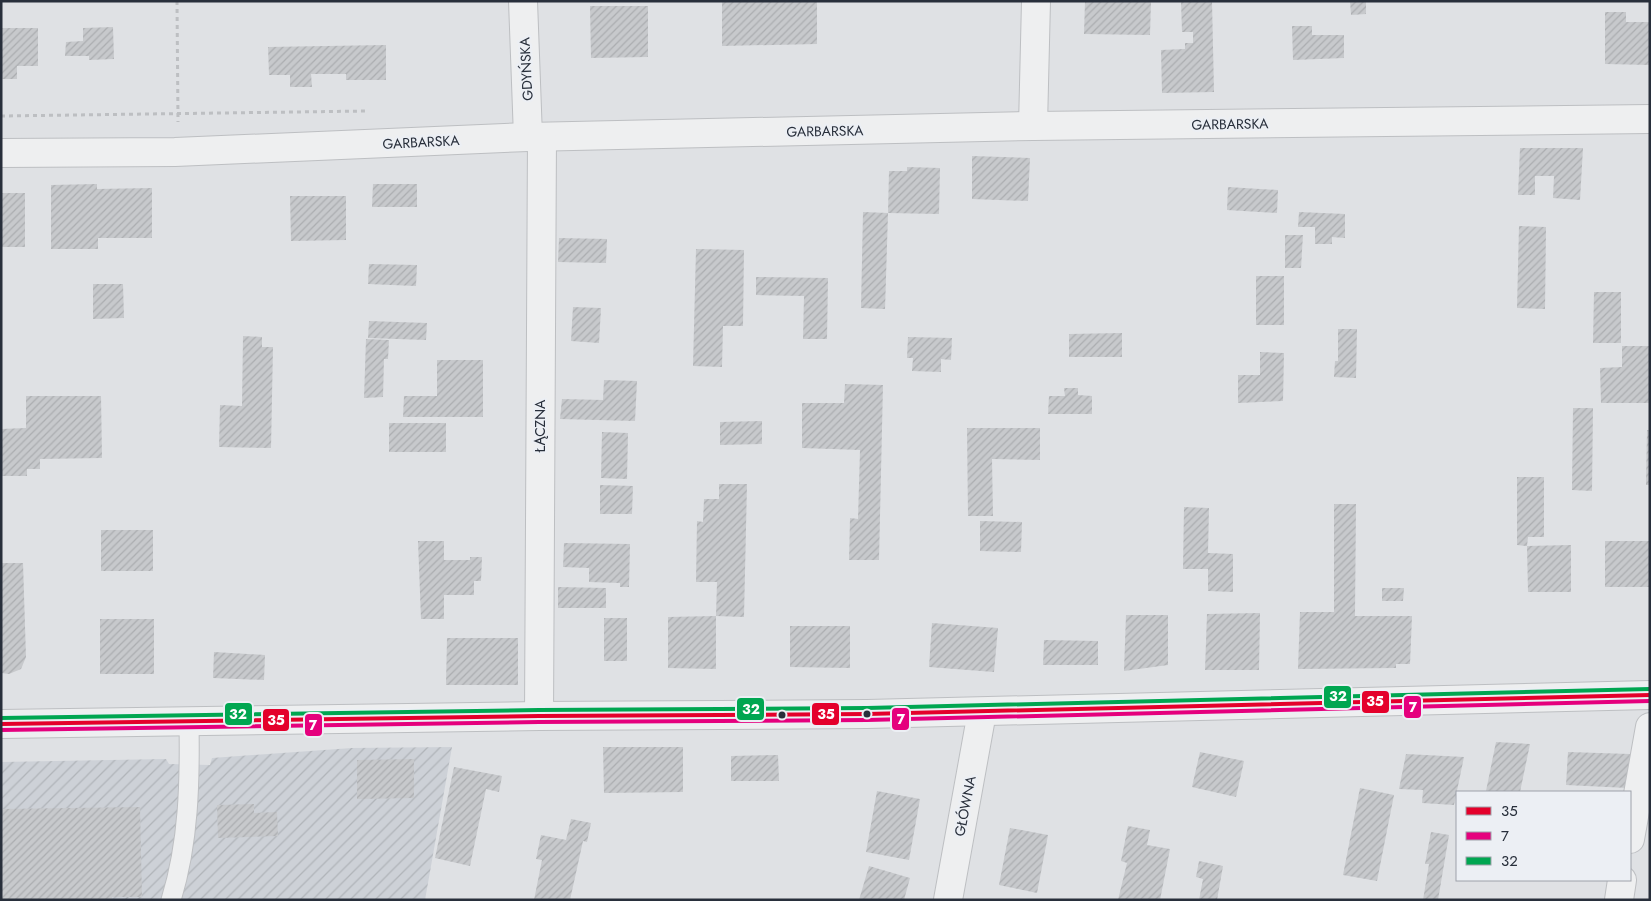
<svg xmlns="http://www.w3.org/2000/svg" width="1651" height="901" viewBox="0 0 1651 901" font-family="Jost,sans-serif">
  <defs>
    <pattern id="industrial-furrows" width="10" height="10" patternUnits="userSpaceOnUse" patternTransform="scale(1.25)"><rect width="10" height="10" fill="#cdd1d7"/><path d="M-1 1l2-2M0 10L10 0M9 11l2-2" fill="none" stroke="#b0b4b9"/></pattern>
    <pattern id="building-hatch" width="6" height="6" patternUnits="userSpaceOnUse" patternTransform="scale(1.25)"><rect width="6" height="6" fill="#c7c9cc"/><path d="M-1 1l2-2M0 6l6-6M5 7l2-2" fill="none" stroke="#abadb0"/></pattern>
  </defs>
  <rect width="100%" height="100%" fill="#dfe1e4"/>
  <!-- industrial -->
  <polygon fill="url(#industrial-furrows)" points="452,747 425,900 1,900 1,762 166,759 169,764 210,765 212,758 352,748"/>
  <!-- building -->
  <g fill="url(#building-hatch)">
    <polygon points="722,1 817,1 817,44 722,46"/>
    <polygon points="1085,1 1151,1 1150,35 1084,34"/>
    <polygon points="1181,1 1212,1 1214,92 1162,93 1161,50 1185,49 1185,43 1193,43 1193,32 1182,32"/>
    <polygon points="1350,1 1366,1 1366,14 1351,15"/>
    <polygon points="590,6 648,6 648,57 591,58"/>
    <polygon points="1605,12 1626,12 1626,22 1650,22 1650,65 1605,64"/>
    <polygon points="1292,26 1312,26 1312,35 1344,35 1344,58 1293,60"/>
    <polygon points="113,27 114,59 89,60 89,56 65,56 66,42 83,41 83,28"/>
    <polygon points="1,28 38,28 38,66 17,66 17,79 1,79"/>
    <polygon points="386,45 386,80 346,80 346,74 311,74 312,87 290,87 290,75 269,75 268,47"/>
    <polygon points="1520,148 1583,148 1580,200 1553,198 1554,176 1535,176 1535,195 1518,195"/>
    <polygon points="972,156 1030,158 1028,201 972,199"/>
    <polygon points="907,167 940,168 939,214 888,213 889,171 907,171"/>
    <polygon points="97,184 97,189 152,188 152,238 98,238 98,249 51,249 51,185"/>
    <polygon points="373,184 417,184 417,207 372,207"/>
    <polygon points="1228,187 1278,190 1277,213 1227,210"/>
    <rect x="1" y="193" width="24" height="54"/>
    <polygon points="290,196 346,196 346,240 291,241"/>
    <polygon points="863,212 888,213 885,309 861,308"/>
    <polygon points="1299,212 1345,214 1345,238 1332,237 1332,244 1315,244 1315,227 1298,227"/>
    <polygon points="1519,226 1546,227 1545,309 1517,308"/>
    <polygon points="1285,235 1303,235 1301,268 1285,268"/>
    <polygon points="559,238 607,239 606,263 558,262"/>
    <polygon points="696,249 744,250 743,326 723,326 722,367 693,366"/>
    <polygon points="369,264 417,265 416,286 368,284"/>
    <rect x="1256" y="276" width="28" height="49"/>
    <polygon points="756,277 828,278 827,339 803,339 804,296 756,295"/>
    <polygon points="93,284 123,284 124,318 93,319"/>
    <polygon points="1594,292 1621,292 1621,343 1593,343"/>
    <polygon points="573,307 601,308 599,343 571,341"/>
    <polygon points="369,321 427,323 426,340 368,338"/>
    <polygon points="1338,329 1357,329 1356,378 1334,377 1335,361 1338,361"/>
    <polygon points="1122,333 1122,357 1069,357 1069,334"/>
    <polygon points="243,336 262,337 262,347 273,347 271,448 219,447 220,405 242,406"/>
    <polygon points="908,337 952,338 951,360 941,359 941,372 912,371 913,358 907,358"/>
    <polygon points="366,339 389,340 388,359 384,359 383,397 364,398"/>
    <polygon points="1622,346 1649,346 1650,403 1601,403 1600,368 1622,367"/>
    <polygon points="1260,352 1284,353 1283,401 1238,403 1238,375 1260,375"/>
    <polygon points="437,360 483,360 483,417 403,417 404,396 437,396"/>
    <polygon points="604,380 637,381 635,421 560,419 562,399 603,400"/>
    <polygon points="845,384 883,385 879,560 849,560 850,518 858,519 860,450 802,448 802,403 844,403"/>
    <polygon points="1064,388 1078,388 1078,395 1092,396 1092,414 1048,414 1049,396 1065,396"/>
    <polygon points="26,396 101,396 102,458 40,459 40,469 27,469 27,476 1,476 1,429 26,428"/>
    <polygon points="1573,408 1593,408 1592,491 1572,490"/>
    <polygon points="762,421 762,444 720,445 720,422"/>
    <rect x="389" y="423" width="57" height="29"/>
    <polygon points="967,428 1040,428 1040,460 992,459 993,516 968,516"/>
    <polygon points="1647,430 1650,430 1650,485 1646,485"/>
    <polygon points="602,432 628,433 627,479 601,478"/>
    <polygon points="1517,477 1544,477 1544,537 1528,537 1527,546 1517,545"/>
    <polygon points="719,484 747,484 744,617 716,616 717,582 696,582 697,521 703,522 704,499 719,499"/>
    <polygon points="600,485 633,486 632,514 600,514"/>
    <polygon points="1334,504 1356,504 1355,616 1412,616 1410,664 1396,664 1396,668 1298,669 1300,612 1334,612"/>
    <polygon points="1184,507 1209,508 1208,553 1233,554 1233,592 1208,591 1208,569 1183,569"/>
    <polygon points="980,521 1022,522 1021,552 980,551"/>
    <rect x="101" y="530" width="52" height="41"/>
    <polygon points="418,541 444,541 444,560 470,560 470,557 482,557 481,581 474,581 474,595 444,595 444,619 421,619"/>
    <rect x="1605" y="541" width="45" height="46"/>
    <polygon points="564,543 630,544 629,587 620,587 620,583 589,582 589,568 563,567"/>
    <polygon points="1571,545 1571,592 1528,592 1527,546"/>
    <polygon points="1,563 23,563 26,657 21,669 9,674 1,673"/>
    <polygon points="558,587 606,588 606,608 558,608"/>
    <polygon points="1382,588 1404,588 1403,601 1382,601"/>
    <polygon points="1260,613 1259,670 1205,670 1207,614"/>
    <polygon points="1126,615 1168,615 1168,665 1124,671"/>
    <polygon points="716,616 716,669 668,668 668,617"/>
    <rect x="604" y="618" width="23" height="43"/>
    <rect x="100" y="619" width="54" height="55"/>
    <polygon points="932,623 998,628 994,672 929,667"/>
    <polygon points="790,626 850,626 850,668 790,667"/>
    <polygon points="447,638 518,638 518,685 446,685"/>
    <polygon points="1044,640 1098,641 1098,665 1043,665"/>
    <polygon points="214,652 265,655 264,680 213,678"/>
    <polygon points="1496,742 1530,744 1520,792 1486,791"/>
    <polygon points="603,747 683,747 683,792 604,793"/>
    <polygon points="1200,752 1244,761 1236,797 1192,787"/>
    <polygon points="1568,752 1630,754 1628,788 1566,785"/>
    <polygon points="1406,754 1464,757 1454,805 1422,803 1423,790 1399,789"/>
    <polygon points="778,755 779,781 731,781 731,756"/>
    <polygon points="414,759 414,798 357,799 357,760"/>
    <polygon points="454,767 502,776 499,792 486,789 470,866 435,858"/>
    <polygon points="1360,788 1394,795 1377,881 1343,875"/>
    <polygon points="877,791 920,799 909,860 866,852"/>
    <polygon points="254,804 254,813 277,812 278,836 218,838 217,805"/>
    <polygon points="140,807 142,897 112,897 112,900 1,900 1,809"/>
    <polygon points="571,819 591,823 587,842 583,841 570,900 534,900 542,860 536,859 541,835 566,840"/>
    <polygon points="1128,826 1150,830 1147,845 1170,849 1160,900 1118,900 1127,863 1121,861"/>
    <polygon points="1010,828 1048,835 1037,893 999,885"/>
    <polygon points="1431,832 1449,835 1438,900 1423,900 1429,864 1425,864"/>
    <polygon points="1199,861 1223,866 1217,900 1199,900 1203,879 1196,877"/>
    <polygon points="869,866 910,878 904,900 859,900"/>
  </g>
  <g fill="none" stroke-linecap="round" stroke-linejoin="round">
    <defs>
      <path id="service" d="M171,900C189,842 190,781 189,721"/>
      <g id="minor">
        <polyline points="523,1 528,137"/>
        <polyline points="1033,126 1036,1"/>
        <polyline points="1,153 175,152 528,137 1033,126 1650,119"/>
        <polyline points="539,716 542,137"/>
        <polyline points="1,724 539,716 867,714 1650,695"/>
        <polyline points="1630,839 1650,727"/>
        <polyline points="948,900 982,712"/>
        <polyline points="1619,900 1622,880"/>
      </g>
    </defs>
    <!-- service casing -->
    <use href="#service" stroke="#bdbfc2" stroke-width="21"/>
    <!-- minor casing -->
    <use href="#minor" stroke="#bdbfc2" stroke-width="30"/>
    <!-- path -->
    <g stroke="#bdbfc2" stroke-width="3" stroke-dasharray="4 4" stroke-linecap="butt">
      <polyline points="177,1 178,122"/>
      <polyline points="1,116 368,111"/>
    </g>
    <!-- service -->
    <use href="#service" stroke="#eeeff0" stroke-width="19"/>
    <!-- minor -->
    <use href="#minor" stroke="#eeeff0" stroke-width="28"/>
    <defs>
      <polyline id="bus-1" points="1,724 539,716 867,714 1650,695"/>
      <polyline id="bus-2" points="1,730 539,722 867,720 1650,701"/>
      <polyline id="bus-3" points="1,718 539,710 867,708 1650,689"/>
    </defs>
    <!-- bus-1 casing -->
    <use href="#bus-1" stroke="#eceff4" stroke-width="8"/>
    <!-- bus-2 casing -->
    <use href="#bus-2" stroke="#eceff4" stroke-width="8"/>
    <!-- bus-3 casing -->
    <use href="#bus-3" stroke="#eceff4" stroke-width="8"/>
    <!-- bus-1 -->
    <use href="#bus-1" stroke="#e4002b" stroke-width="4"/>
    <!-- bus-2 -->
    <use href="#bus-2" stroke="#e5007d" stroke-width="4"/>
    <!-- bus-3 -->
    <use href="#bus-3" stroke="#00a651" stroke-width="4"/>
  </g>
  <!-- markers -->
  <g fill="#282f3b" stroke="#eceff4" stroke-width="2">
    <circle cx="867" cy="714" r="4.5"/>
    <circle cx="782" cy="715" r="4.5"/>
  </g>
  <g text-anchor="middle" stroke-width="4.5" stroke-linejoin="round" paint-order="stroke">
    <!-- street labels -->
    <g font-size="14" fill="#282f3b" stroke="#eceff4">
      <text transform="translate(526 69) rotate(-93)" y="5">GDYŃSKA</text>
      <text transform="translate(1230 124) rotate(-1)" y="5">GARBARSKA</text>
      <text transform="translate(825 131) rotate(-1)" y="5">GARBARSKA</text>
      <text transform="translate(421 142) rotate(-3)" y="5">GARBARSKA</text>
      <text transform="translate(540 426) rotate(-90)" y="5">ŁĄCZNA</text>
      <text transform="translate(965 806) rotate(-79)" y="5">GŁÓWNA</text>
    </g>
  </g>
  <g stroke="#eceff4" stroke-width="2">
    <rect x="1323" y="685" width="29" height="24" rx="5" fill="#00a651"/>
    <rect x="1361" y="690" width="29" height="24" rx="5" fill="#e4002b"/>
    <rect x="1403" y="695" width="19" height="24" rx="5" fill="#e5007d"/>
    <rect x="736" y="697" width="29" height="24" rx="5" fill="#00a651"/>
    <rect x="811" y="702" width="29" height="24" rx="5" fill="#e4002b"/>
    <rect x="224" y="702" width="29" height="24" rx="5" fill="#00a651"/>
    <rect x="891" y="707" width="19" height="24" rx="5" fill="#e5007d"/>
    <rect x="262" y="708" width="28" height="24" rx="5" fill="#e4002b"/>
    <rect x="304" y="713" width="19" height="24" rx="5" fill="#e5007d"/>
  </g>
  <g font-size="14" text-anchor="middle" font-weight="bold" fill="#fff">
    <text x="1338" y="701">32</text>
    <text x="1375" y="706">35</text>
    <text x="1413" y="712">7</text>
    <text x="751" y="714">32</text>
    <text x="826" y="719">35</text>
    <text x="238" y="719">32</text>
    <text x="901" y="724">7</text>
    <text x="276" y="725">35</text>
    <text x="313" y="730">7</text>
  </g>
  <!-- border -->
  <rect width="1651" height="901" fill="none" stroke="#282f3b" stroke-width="5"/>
  <!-- legend -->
  <rect x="1456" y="791" width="175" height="90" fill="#eceff4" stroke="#9ea2aa"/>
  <rect x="1466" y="807" width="25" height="8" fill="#e4002b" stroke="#9ea2aa"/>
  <text x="1501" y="816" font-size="15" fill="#282f3b">35</text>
  <rect x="1466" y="832" width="25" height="8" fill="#e5007d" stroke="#9ea2aa"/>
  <text x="1501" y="841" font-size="15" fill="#282f3b">7</text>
  <rect x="1466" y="857" width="25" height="8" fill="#00a651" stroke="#9ea2aa"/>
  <text x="1501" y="866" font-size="15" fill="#282f3b">32</text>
</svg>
